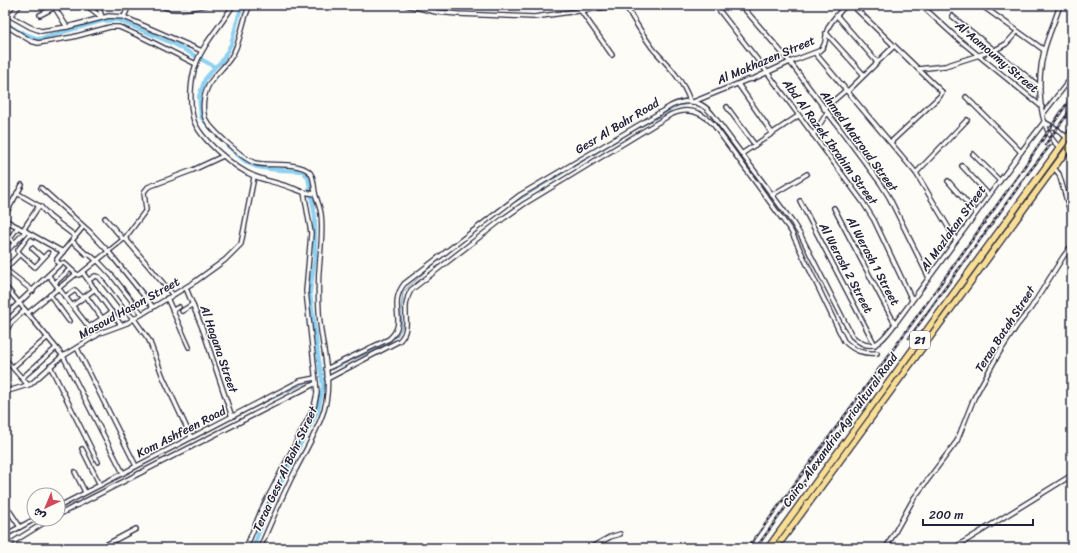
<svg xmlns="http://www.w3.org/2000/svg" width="1077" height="553" viewBox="0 0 1077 553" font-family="Sriracha,'Playpen Sans Arabic',sans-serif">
  <rect width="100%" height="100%" fill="#fdfcf7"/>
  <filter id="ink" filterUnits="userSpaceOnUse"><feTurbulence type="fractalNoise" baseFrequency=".025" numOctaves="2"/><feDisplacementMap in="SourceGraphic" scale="8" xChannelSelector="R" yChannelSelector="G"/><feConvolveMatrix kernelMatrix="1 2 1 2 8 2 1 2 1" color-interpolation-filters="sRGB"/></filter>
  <g filter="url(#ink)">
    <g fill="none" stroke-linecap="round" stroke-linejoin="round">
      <!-- stream -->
      <g stroke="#638ba8" stroke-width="1">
        <polyline points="702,107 707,111"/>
        <polyline points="512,204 630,133 678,106 689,104 699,105"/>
        <polyline points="329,371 385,345 397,336 402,327 401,312 403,292 428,269 480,228"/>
        <polyline points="317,378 326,373"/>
        <polyline points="228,420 310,381"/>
        <polyline points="58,510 112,481"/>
        <polyline points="5,538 40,519"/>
      </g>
      <!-- canal -->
      <g stroke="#8fd1f0" stroke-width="4">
        <path d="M458,5C489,10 521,8 552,5"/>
        <polyline points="5,22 16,30 39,39 102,21 118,20 176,45 215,67"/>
        <polyline points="214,132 201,117 199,96 205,79 215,67 222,61 231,44 239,14 243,5"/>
        <path d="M227,145C235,152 242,161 252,165C263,171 290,170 303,171L308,178L315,216V258L310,292L318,354L323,386L318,410L269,505L253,548"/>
      </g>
      <defs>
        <g id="minor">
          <polyline points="86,5 101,17"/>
          <polyline points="98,5 102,17"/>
          <path d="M161,5C170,13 195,7 207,5"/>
          <path d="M233,5C222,25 203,43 196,64C190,81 189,105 194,121C201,140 236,169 254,176C266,181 279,183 292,188C296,189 299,191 303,192C307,193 311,193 315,194"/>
          <path d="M250,5C242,20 242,38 233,54C223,72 208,76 204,99C203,105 203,112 205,118C210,129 243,159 255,163C269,167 306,160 312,176C314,181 314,187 315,192C316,199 320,206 321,214C323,228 321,244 320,259C318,276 318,293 319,311C320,343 334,378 324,410C317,432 305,451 295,471C282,496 271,522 260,548"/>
          <polyline points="406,5 436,12 458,14 534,17 623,5"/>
          <path d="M625,5C634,20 643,36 654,50C668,65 683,80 690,101"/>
          <polyline points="715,5 767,72 862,201 874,220 912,300"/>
          <polyline points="741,5 790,62 881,184 889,197 929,278"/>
          <polyline points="852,5 942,92 940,96 891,142"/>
          <polyline points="921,5 957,38 1042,107"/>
          <polyline points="981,5 1044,50"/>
          <polyline points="55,8 67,27"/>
          <polyline points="581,11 612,55"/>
          <polyline points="5,13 30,27 41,31 67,27 109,16 124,17 202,51"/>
          <polyline points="40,15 59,5"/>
          <polyline points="10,16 20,5"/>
          <polyline points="837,16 877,62"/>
          <polyline points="952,16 1040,87"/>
          <polyline points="124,17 129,5"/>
          <polyline points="5,25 31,41 38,43 73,37 110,27 119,27 144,38 196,64"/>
          <polyline points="826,33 864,75"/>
          <polyline points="815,53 916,173 956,240"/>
          <polyline points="918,69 945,66 995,50 1006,44 1017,32"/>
          <polyline points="738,84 772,133"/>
          <polyline points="848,91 894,46"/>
          <polyline points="966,97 1021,152"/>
          <path d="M693,102L747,80L753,79L790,62L819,51C828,45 824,36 828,28C832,19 840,12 846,5"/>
          <polyline points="727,107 755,145"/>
          <polyline points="824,109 846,90"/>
          <polyline points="1043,114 1072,77"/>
          <polyline points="1044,122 1057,129 1067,138"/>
          <polyline points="813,135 827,113"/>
          <path d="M1059,147C1037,127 1037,79 1044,51C1048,36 1055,21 1060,5"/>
          <polyline points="743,153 798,116"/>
          <polyline points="973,154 1000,181"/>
          <polyline points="962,166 989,195"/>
          <polyline points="1054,168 1059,174 1072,218"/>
          <polyline points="916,173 967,120"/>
          <polyline points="948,181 976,213"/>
          <polyline points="41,188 90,232 108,251 153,307"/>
          <polyline points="17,193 41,207 50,217 75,236"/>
          <polyline points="772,195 807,174"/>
          <polyline points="800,201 875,345"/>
          <polyline points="834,208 895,324"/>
          <polyline points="5,215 22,185"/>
          <polyline points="105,218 123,239"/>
          <polyline points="5,220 63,252"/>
          <polyline points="1072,227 1072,232"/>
          <polyline points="23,230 39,206"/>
          <polyline points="125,238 173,295"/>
          <polyline points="72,241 86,254 89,254 97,261"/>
          <polyline points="15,243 10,238 18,227"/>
          <polyline points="32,248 43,258"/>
          <polyline points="5,253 26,231"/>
          <polyline points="19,253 35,267 48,253"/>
          <polyline points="97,260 114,278 142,314"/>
          <polyline points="60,264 57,262 57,259 83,227"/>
          <polyline points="5,269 19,255 18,250 30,234"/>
          <polyline points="5,269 33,291"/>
          <polyline points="83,273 121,325"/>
          <polyline points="49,276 96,336"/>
          <polyline points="89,280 95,276 99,277 122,307 134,319 149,340 163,377 191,437"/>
          <polyline points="55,283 70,269"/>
          <polyline points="5,286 63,356 123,473"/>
          <polyline points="186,288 203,330 232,417"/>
          <polyline points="50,295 69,321"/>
          <polyline points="86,296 102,318"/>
          <polyline points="65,297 75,290 83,298"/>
          <polyline points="167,298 189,347"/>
          <polyline points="72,306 95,289"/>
          <polyline points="173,310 179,307"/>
          <polyline points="182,311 193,304"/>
          <polyline points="28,313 76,274"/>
          <polyline points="5,316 60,264 64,263 76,274 79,275 125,238 146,210 144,192 148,187 193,170 223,156"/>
          <polyline points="89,327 112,312"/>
          <polyline points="5,332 11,323 25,310"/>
          <polyline points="77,348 136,466"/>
          <polyline points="5,359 28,385"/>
          <polyline points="50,366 98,462"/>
          <polyline points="13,367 48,337"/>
          <path d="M326,369L389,339C409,322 387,306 404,284L520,195L671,106C687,98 701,100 713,115L793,223L801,236L852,336C873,356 882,340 895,324L1021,152L1044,122"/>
          <polyline points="22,378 56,348"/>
          <path d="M327,379L399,341C414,327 399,310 411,290L504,218L524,204L670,115C686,107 700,110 713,124L791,231L844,341C854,351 863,354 877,353"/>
          <polyline points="5,392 31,384 60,358 100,333 127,323 142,314 196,281 225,260 241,244 254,177"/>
          <polyline points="82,449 100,485"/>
          <polyline points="75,472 85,492"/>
          <polyline points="5,504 20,527"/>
          <polyline points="58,507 300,381 315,378"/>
          <polyline points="58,515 316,383"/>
          <polyline points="5,535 35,519"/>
          <polyline points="5,547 50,519"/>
          <polyline points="100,548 136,529"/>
          <polyline points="246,548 261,511 314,407 317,393 316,383 306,291 311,233 304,192"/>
          <polyline points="590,548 610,537 620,534"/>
          <path d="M621,548C625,545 628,546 633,548"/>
          <polyline points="886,548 914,498 957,441 974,398 999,353 1016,327 1031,308 1063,257 1072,245"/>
          <polyline points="954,548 1072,475"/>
        </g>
        <g id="highway">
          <polyline points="768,548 1072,131"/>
          <polyline points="776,548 1072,143"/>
        </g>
      </defs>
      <!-- minor casing -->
      <use href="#minor" stroke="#22223b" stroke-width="6"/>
      <!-- highway casing -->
      <use href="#highway" stroke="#22223b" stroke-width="8"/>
      <!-- minor -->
      <use href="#minor" stroke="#fdfcf7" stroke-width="3.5"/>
      <!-- highway -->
      <use href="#highway" stroke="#f9df96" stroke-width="5.5"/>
      <defs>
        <g id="rail">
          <polyline points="1045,145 1072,108"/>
          <polyline points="909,338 1029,172 1052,143"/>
          <polyline points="748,548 905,333 1020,173 1072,96"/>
          <polyline points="756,548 891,362"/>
        </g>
      </defs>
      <!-- rail casing -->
      <use href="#rail" stroke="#22223b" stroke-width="2.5"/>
      <!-- rail -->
      <use href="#rail" stroke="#fdfcf7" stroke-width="1" stroke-dasharray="3" stroke-linecap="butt"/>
    </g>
  </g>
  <g text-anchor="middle" stroke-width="3" stroke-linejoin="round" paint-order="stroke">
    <!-- shield labels -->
    <rect fill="#fdfcf7" stroke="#646373" stroke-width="1" x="910" y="331" width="20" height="18" rx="3"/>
    <g font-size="11" font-weight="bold" fill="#22223b">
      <text x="920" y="344">21</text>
    </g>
    <!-- street labels -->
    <g font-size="12" fill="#22223b" stroke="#fdfcf7">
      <text transform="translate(997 57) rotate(40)" y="4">Al Aamoumy Street</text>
      <text transform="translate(766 60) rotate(-23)" y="4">Al Makhazen Street</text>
      <text transform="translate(617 126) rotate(-31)" y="4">Gesr Al Bahr Road</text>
      <text transform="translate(859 141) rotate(54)" y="4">Ahmed Matroud Street</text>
      <text transform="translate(830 142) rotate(54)" y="4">Abd Al Razek Ibrahim Street</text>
      <text transform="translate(953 228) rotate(-54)" y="4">Al Mazlakan Street</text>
      <text transform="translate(873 261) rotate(62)" y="4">Al Werash 1 Street</text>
      <text transform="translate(846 268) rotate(62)" y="4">Al Werash 2 Street</text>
      <text transform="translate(129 308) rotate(-29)" y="4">Masoud Hason Street</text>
      <text transform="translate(1005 329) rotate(-57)" y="4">Teraa Batah Street</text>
      <text transform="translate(219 349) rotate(71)" y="4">Al Hagana Street</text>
      <text transform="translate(840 430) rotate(-54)" y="4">Cairo, Alexandria Agricultural Road</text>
      <text transform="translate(181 432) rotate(-27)" y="4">Kom Ashfeen Road</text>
      <text transform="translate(285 469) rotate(-65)" y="4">Teraa Gesr Al Bahr Street</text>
    </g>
  </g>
  <!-- margin -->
  <rect width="1077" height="553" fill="none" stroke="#fdfcf7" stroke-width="20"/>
  <rect x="10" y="10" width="1057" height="533" fill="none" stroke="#22223b" stroke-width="1.5" filter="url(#ink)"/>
  <!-- north arrow -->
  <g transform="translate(46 507) rotate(224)"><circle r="19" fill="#fdfcf7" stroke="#a5a5ac"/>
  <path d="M0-3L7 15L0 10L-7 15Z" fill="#d1495b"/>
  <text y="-6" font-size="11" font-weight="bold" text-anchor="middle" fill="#22223b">ش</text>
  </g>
  <!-- scale -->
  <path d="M923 519v6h110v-6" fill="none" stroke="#22223b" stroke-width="2"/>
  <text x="929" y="519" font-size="12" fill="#22223b" stroke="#fdfcf7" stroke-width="3" paint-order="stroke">200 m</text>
</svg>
